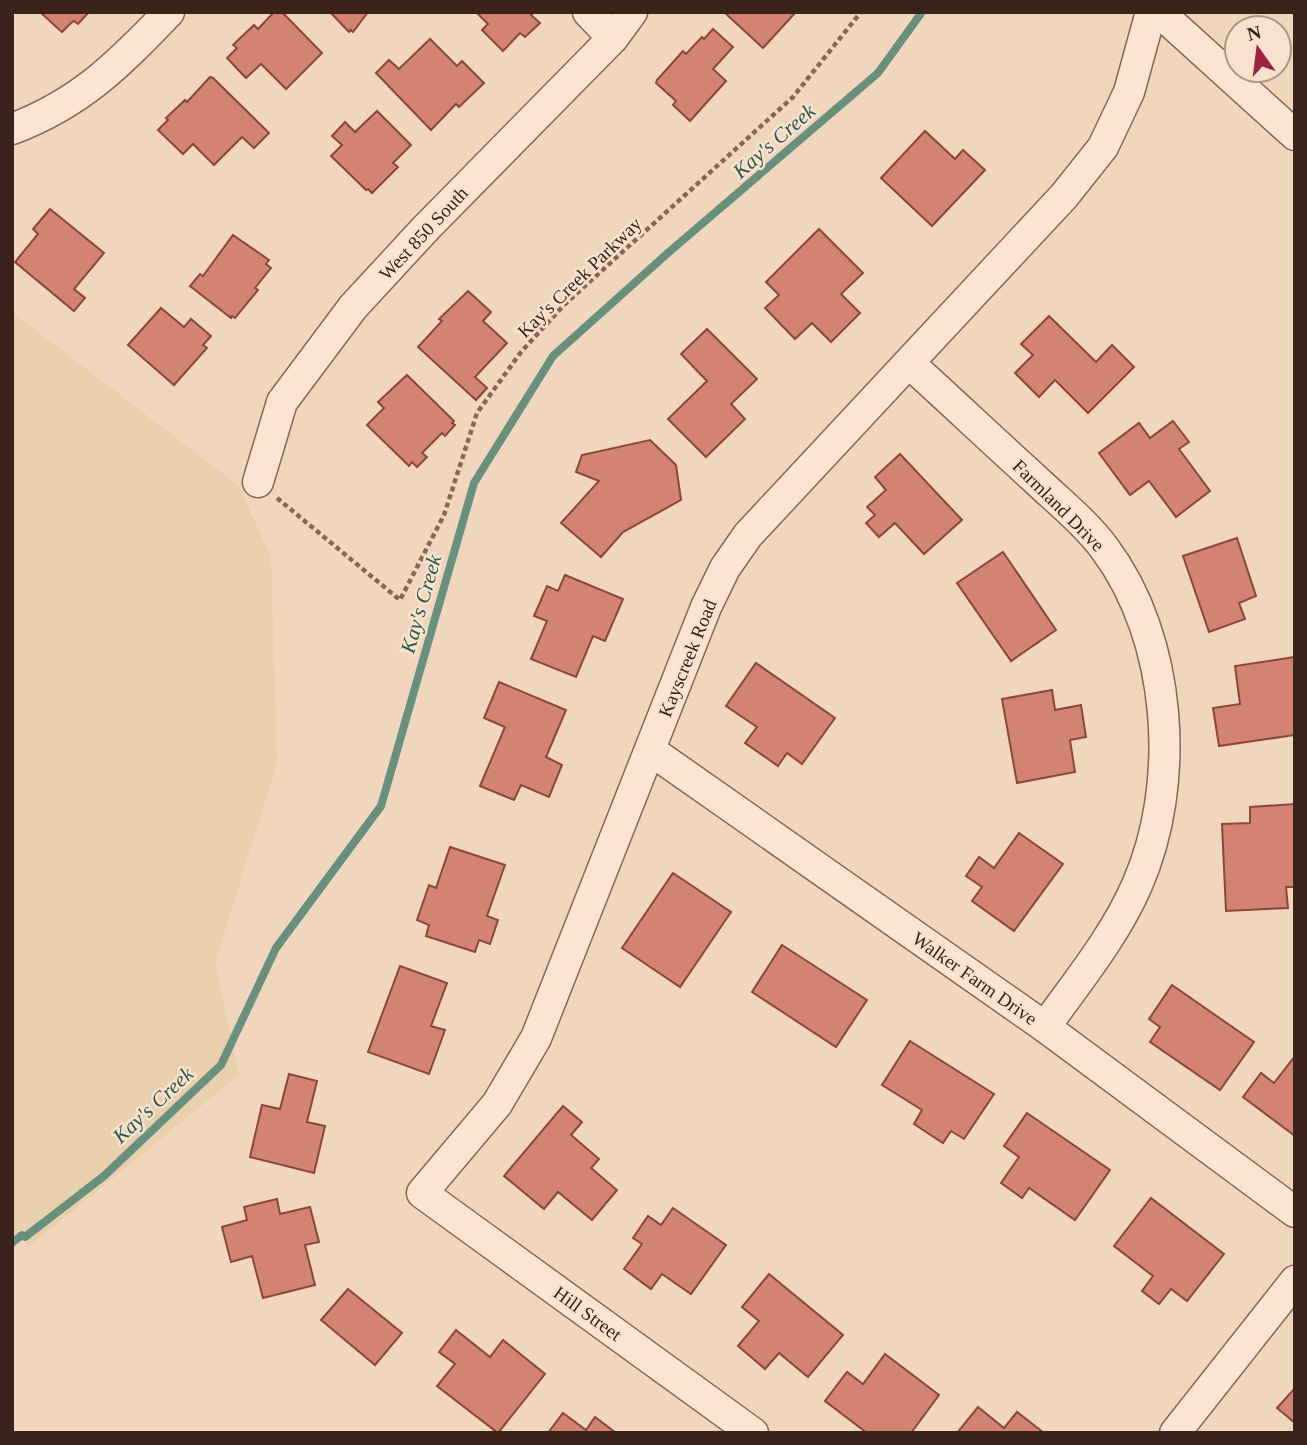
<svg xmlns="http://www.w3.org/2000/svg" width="1307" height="1445" viewBox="0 0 1307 1445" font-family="Georgia,serif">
  <rect width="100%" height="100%" fill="#f1d6be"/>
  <!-- farmland -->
  <polygon fill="#e7d0ab" points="12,312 239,486 271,558 277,763 215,963 239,1075 30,1246 12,1233"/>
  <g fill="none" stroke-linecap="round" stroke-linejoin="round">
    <!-- stream -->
    <polyline stroke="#68907d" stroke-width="8" points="12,1243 22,1235 25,1237 104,1176 221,1065 276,948 381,806 474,483 553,356 669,252 878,73 922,12"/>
  </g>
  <!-- building -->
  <g fill="#d28371" stroke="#8b473a" stroke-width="2">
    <polygon points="89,12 78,24 74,21 72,22 62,32 41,13"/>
    <polygon points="274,12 282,12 322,53 286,89 261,64 246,78 227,58 237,48 233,45 254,25 258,29"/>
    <polygon points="330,12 368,12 353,32 351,30 349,32"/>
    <polygon points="476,12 534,12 531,15 540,23 525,37 520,33 503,51 482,30 488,24"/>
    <polygon points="724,12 796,12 763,48"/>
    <polygon points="713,29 733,47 713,69 726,81 690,121 673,105 676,101 656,83 657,80 683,51 686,54 702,37 704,39"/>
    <polygon points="430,39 457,66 462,61 484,83 459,107 456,104 431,130 376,73 389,60 399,69"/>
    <polygon points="210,77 213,78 269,133 254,148 242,137 214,165 193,144 183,154 158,130 168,120 166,118 185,100 187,102"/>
    <polygon points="377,111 411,145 393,163 398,167 372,193 368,189 366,190 331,156 342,145 332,136 345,122 355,132"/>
    <polygon points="925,131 955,159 963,150 985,170 932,226 881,178"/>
    <polygon points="50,209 104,253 74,289 85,298 74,311 15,262 38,234 33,229"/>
    <polygon points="819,229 863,273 841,294 860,313 831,342 812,323 795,339 765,308 779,295 766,282"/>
    <polygon points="233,235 269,260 266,264 271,268 255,288 258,290 235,318 232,316 231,318 190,286 200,274 203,276"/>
    <polygon points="468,291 491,312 483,321 507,343 475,377 487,388 476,400 418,347 442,321 439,319"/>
    <polygon points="161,308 184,327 191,319 211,336 203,345 207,348 174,385 128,345"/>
    <polygon points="1049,316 1096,362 1112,345 1134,367 1088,413 1055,380 1039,397 1015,373 1033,355 1021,344"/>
    <polygon points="707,329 757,379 731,404 745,419 706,457 668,419 707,381 681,354"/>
    <polygon points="407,375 454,421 452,423 455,425 445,436 442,433 422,453 427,457 417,467 412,462 409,466 367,425 384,408 378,402"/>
    <polygon points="1173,421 1189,442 1179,449 1210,491 1176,517 1149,481 1130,495 1099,453 1139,423 1150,438"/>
    <polygon points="650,440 676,465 681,500 623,532 601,557 561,523 599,481 576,472 582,455"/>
    <polygon points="900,454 962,520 924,554 895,523 879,537 866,523 875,515 867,507 886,490 875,477"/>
    <polygon points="1237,538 1256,596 1239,603 1245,619 1209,632 1183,556"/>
    <polygon points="1003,552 1056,630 1011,661 957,583"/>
    <polygon points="565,575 623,599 605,641 593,636 576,677 531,659 547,621 534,616 547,586 558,591"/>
    <polygon points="1295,657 1295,735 1219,746 1213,708 1240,704 1235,666"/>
    <polygon points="756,663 835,718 802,764 787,753 778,766 745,743 757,727 726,706"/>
    <polygon points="499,682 566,710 546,757 562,765 549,797 521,785 514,800 480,786 505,727 484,718"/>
    <polygon points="1052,690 1055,710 1081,705 1086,737 1070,740 1075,772 1017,783 1002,699"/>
    <polygon points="1295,804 1295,887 1286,887 1288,908 1226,911 1222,824 1250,823 1250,807"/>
    <polygon points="1019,833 1063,864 1014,931 972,901 982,887 966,876 979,857 994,868"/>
    <polygon points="450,847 505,865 487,916 498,920 490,944 479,940 475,952 426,936 429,925 417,920 429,885 436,888"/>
    <polygon points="673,873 731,912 680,987 622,948"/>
    <polygon points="782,945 867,1000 836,1047 752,992"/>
    <polygon points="400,966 447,983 431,1026 445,1030 429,1074 368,1052"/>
    <polygon points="1172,985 1254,1042 1220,1090 1150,1042 1160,1027 1149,1019"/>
    <polygon points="910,1041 994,1094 964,1139 951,1131 943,1143 914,1124 922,1110 882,1085"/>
    <polygon points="1295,1056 1295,1136 1243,1097 1261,1073 1274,1083"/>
    <polygon points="289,1074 317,1081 307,1122 325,1126 314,1173 250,1157 262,1105 280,1109"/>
    <polygon points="563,1106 582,1122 571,1135 599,1159 591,1168 617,1190 592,1220 558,1192 544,1209 504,1176"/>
    <polygon points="1027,1113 1110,1170 1075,1220 1029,1188 1022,1198 1001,1183 1019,1157 1004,1146"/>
    <polygon points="1151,1198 1224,1254 1187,1301 1171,1289 1159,1304 1142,1291 1153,1276 1114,1246"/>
    <polygon points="277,1199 280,1214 310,1207 319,1242 305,1245 315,1285 263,1298 252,1256 231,1262 222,1227 247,1220 244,1207"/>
    <polygon points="673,1208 726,1245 691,1294 662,1274 651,1289 624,1269 642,1244 633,1238 648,1216 661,1225"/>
    <polygon points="769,1274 843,1335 808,1377 779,1353 765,1369 738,1346 759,1321 742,1307"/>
    <polygon points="348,1289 402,1333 375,1365 321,1320"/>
    <polygon points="456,1330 490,1357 503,1340 545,1374 498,1433 437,1386 455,1364 439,1352"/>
    <polygon points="885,1354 939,1395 911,1433 867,1433 825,1401 847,1372 863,1384"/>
    <polygon points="1295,1388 1295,1423 1277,1408"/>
    <polygon points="978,1407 1004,1428 1017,1412 1044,1433 957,1433"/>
    <polygon points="563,1413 586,1430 595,1417 616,1433 548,1433"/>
  </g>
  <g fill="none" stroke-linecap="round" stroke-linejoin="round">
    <defs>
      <g id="minor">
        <polyline points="588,12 613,38"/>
        <polyline points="1159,12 1295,135"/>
        <path d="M12,129C81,103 119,64 169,12"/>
        <path d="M909,363C951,401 992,440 1034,478C1058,501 1086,523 1105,549C1172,639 1182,783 1137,885C1115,936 1077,982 1045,1027"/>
        <polyline points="258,482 282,402 353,307 426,228 613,38 632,12"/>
        <polyline points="650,750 1045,1027 1295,1212"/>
        <polyline points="753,1433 422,1193 497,1104 536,1038 706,607 725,568 748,535 1064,196 1103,147 1129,92 1151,12"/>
        <polyline points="1175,1433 1295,1281"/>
      </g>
    </defs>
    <!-- minor casing -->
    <use href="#minor" stroke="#8a6655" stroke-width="33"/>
    <!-- path -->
    <polyline stroke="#8a6655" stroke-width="4.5" stroke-dasharray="5 3.5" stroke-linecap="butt" points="277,498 400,600 444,515 477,413 521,352 564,305 793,97 861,12"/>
    <!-- minor -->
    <use href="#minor" stroke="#fbe5d2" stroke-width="30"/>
  </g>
  <g text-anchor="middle" stroke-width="5" stroke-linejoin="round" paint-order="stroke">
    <!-- street labels -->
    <g font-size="19" fill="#39231b" stroke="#f8e2ce">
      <text transform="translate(423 233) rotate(-47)" y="7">West 850 South</text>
      <text transform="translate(579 277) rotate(-44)" y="7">Kay's Creek Parkway</text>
      <text transform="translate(1059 505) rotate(45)" y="7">Farmland Drive</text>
      <text transform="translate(687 658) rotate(-68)" y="7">Kayscreek Road</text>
      <text transform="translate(975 978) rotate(35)" y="7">Walker Farm Drive</text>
      <text transform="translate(588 1313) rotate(36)" y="7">Hill Street</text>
    </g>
    <!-- water labels -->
    <g font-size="21" font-style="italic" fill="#295a4b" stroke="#f8e2ce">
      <text transform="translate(774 141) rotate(-41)" y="7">Kay's Creek</text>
      <text transform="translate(421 604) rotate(-74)" y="7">Kay's Creek</text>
      <text transform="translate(153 1105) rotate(-43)" y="7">Kay's Creek</text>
    </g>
  </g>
  <!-- border -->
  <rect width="1307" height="1445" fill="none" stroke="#39231b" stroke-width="28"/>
  <!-- north arrow -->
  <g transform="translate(1258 49) rotate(346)"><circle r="33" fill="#f8e2ce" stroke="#ac9686" stroke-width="2"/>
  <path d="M0-5L12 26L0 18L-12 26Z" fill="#9e213f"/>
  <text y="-10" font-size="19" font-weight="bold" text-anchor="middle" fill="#39231b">N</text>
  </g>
</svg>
